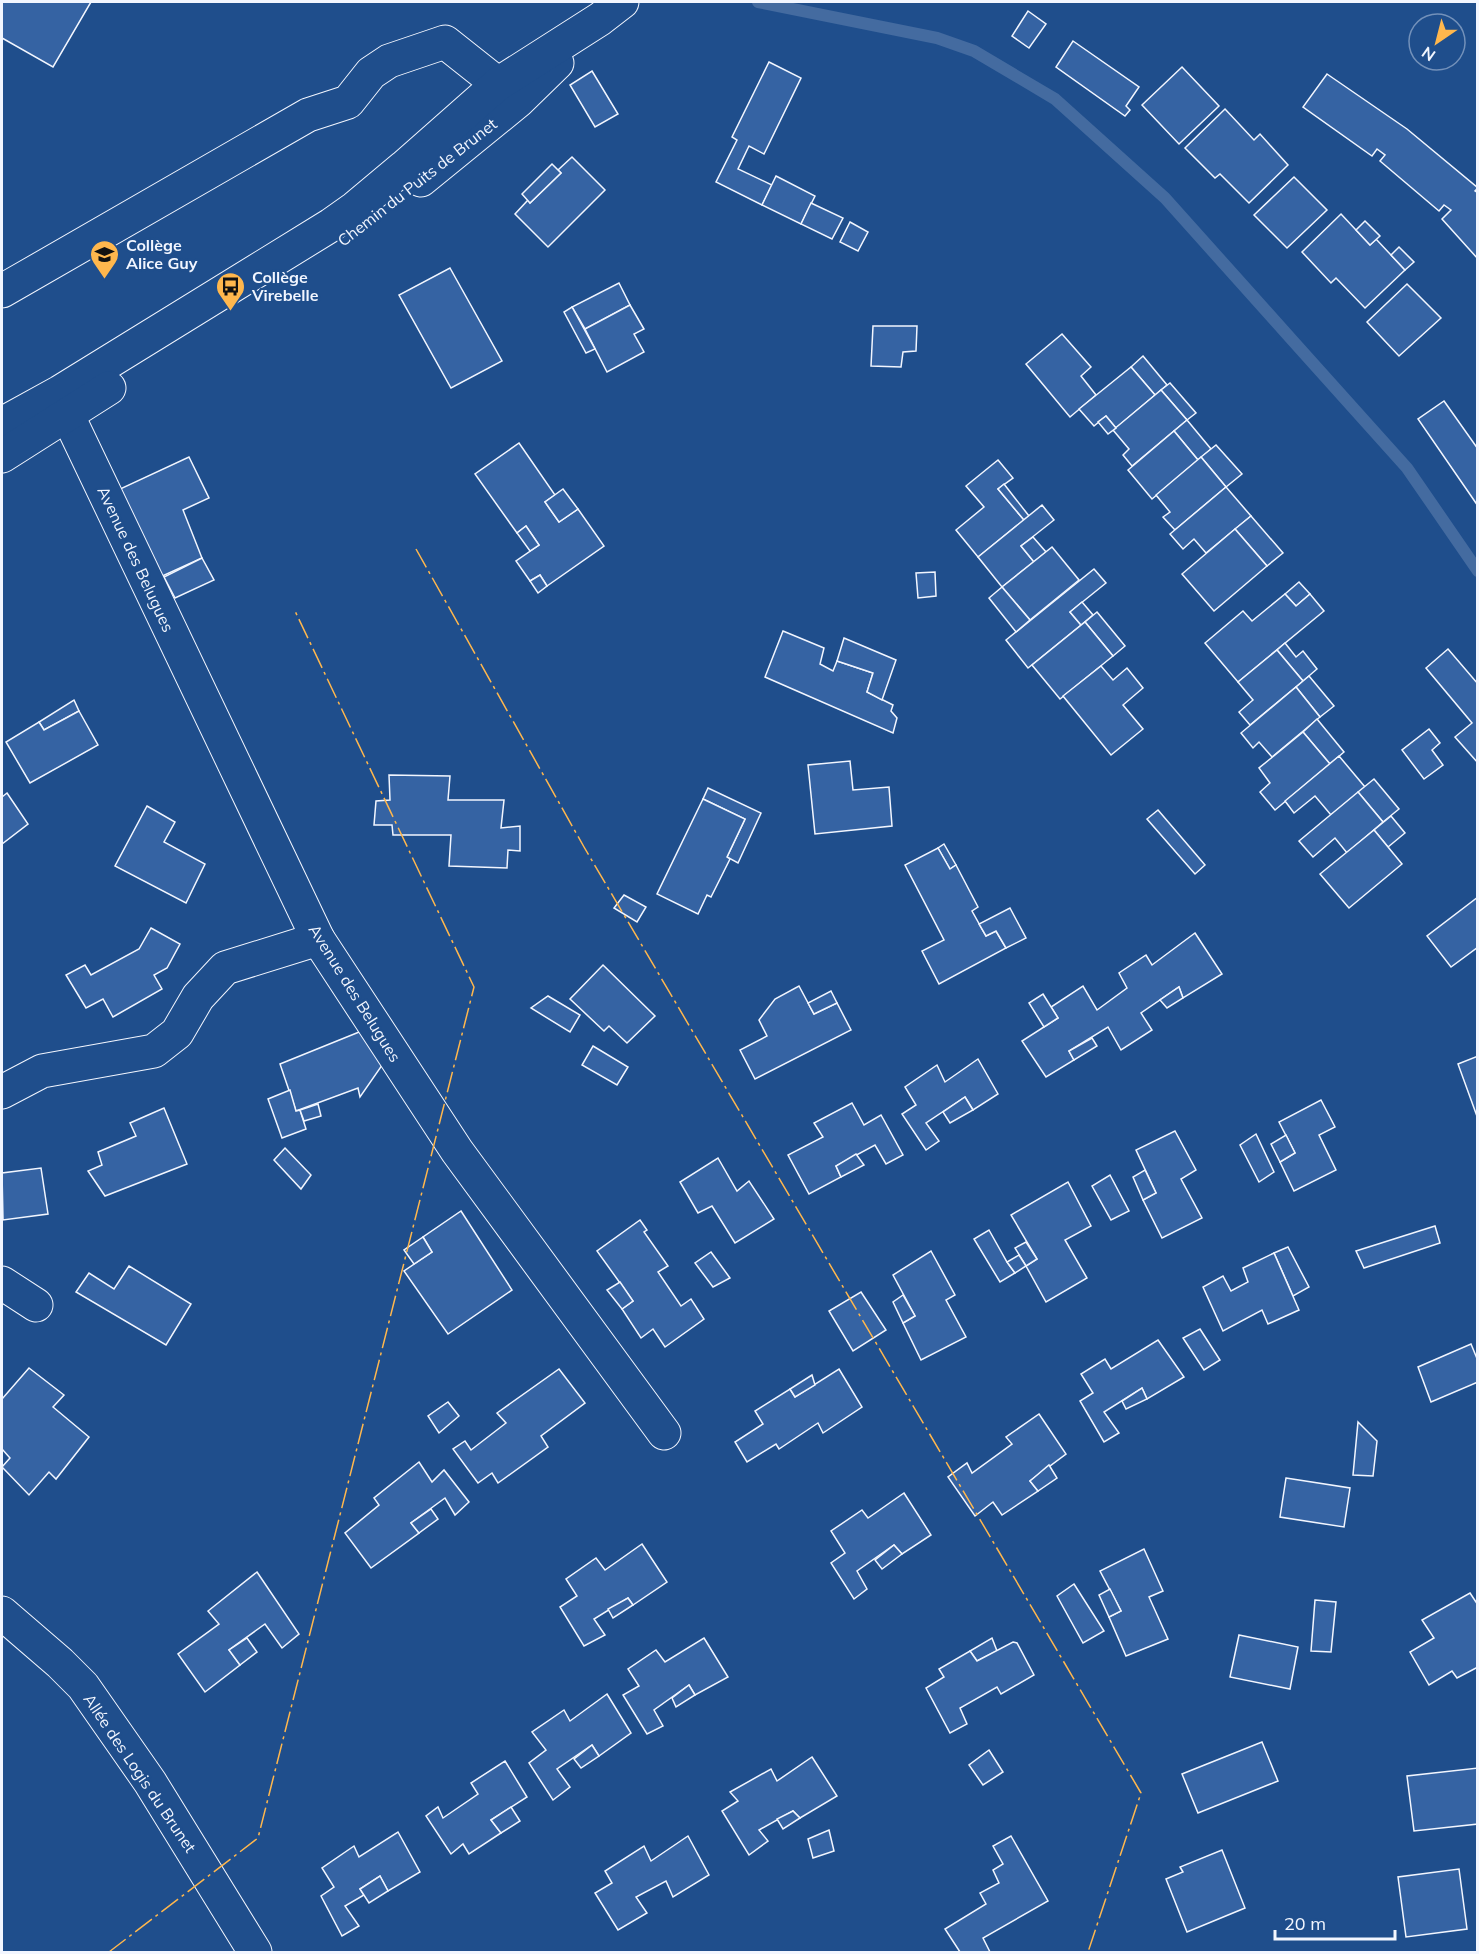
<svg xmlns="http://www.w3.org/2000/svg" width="1479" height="1954" viewBox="0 0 1479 1954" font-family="Mulish,sans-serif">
  <rect width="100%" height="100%" fill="#1f4e8c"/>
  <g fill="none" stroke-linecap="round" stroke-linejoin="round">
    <!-- stream -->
    <polyline stroke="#446ba0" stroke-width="12" points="758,2 937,38 974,51 1055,99 1165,198 1293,341 1407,468 1478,571"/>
  </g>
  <!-- building -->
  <g fill="#3563a3" stroke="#f2f6ff" stroke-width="1.5">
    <polygon points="2,2 91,2 53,67 2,38"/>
    <polygon points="1028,11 1046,24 1029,48 1012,36"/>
    <polygon points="1073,41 1139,87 1126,106 1130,110 1125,116 1056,67"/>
    <polygon points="769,62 801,78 764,154 749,146 738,169 772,185 762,205 716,182 737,140 732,137"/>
    <polygon points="1182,67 1219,106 1179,144 1142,105"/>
    <polygon points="592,71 618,114 595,127 570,85"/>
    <polygon points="1327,74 1407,129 1478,188 1475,191 1478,193 1478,259 1442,219 1451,210 1444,205 1439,211 1380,161 1385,155 1377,149 1372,156 1303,107"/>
    <polygon points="1225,109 1254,140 1260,134 1288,165 1249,203 1220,174 1215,178 1185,148"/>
    <polygon points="572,157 605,190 548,247 515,214 528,200 530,203 561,173 558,170"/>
    <polygon points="552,164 561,173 530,203 522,194"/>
    <polygon points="776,176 815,196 801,224 762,205"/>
    <polygon points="1294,177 1327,210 1287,248 1254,215"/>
    <polygon points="811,203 843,218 832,239 801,224"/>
    <polygon points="1341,214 1370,245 1376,239 1405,270 1365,308 1336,278 1331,283 1302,252"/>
    <polygon points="1365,221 1380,236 1370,245 1356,230"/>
    <polygon points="850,222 868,232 858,251 840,242"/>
    <polygon points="1399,247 1414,262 1405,270 1391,255"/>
    <polygon points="450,268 502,361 451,388 399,295"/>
    <polygon points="619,283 630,305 585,329 572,307"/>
    <polygon points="1407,284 1441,318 1399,356 1367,322"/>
    <polygon points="630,305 644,329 634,334 644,352 607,372 585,329"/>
    <polygon points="572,307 595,349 586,353 564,312"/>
    <polygon points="873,326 917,326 916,351 903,352 901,367 871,366"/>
    <polygon points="1062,334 1091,367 1081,376 1096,395 1070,417 1026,364"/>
    <polygon points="1143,356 1167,385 1155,395 1131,367"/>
    <polygon points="1131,367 1155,395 1116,428 1106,416 1094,426 1079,409"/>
    <polygon points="1170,383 1196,413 1187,420 1161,390"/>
    <polygon points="1161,390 1187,420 1132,466 1123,455 1129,449 1113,430"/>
    <polygon points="1444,401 1478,449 1478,506 1418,419"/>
    <polygon points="1106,416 1116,428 1108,434 1098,422"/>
    <polygon points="1187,420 1211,449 1198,460 1174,431"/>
    <polygon points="1174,431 1198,460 1152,499 1128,470"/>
    <polygon points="519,443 555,495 545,502 559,522 578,509 604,546 547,586 540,575 530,581 516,561 539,545 526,526 517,533 475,474"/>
    <polygon points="1216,445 1242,474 1226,487 1201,457"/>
    <polygon points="189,457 209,498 183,510 202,558 158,578 120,489"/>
    <polygon points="1201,457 1226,487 1175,530 1163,517 1170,512 1156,495"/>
    <polygon points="998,460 1013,478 998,489 1024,520 978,557 956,530 984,507 966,486"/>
    <polygon points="1004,484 1029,516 1024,520 998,489"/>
    <polygon points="1226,487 1251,516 1206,553 1194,539 1183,549 1170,534"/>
    <polygon points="563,489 578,509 559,522 545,502"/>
    <polygon points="1042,505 1054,520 1021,546 1034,562 1002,587 978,557"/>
    <polygon points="1251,516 1283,553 1267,566 1235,529"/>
    <polygon points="526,526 539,545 530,551 517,533"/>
    <polygon points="1235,529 1267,566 1214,611 1182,574"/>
    <polygon points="1033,537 1046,552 1034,562 1021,546"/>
    <polygon points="1052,547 1079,580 1030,620 1002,587"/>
    <polygon points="202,558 214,580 175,598 164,577"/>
    <polygon points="1094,569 1106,583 1070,612 1081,625 1028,668 1006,640"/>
    <polygon points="935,572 936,596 918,598 916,573"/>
    <polygon points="540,575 547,586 538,593 530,581"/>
    <polygon points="1299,582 1310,594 1296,606 1285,594"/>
    <polygon points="1002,587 1030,620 1016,632 989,598"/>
    <polygon points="1285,594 1296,606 1310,594 1324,611 1238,682 1205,643 1243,611 1252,621"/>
    <polygon points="1082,602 1093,615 1081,625 1070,612"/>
    <polygon points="1097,612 1125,646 1113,656 1085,622"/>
    <polygon points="1085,622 1113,656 1060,699 1032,665"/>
    <polygon points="783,631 824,648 820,664 833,671 837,661 873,673 867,692 893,705 891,711 897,718 893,733 765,677"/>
    <polygon points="844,638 896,660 882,700 867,692 873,673 837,661"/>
    <polygon points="1285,643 1296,657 1303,651 1317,669 1303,681 1277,650"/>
    <polygon points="1448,649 1478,684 1478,763 1455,737 1472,723 1426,668"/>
    <polygon points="1277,650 1303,681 1250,725 1239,712 1253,700 1238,682"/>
    <polygon points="1101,666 1113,680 1127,668 1143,688 1123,705 1143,729 1111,755 1063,696"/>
    <polygon points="1309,676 1334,706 1320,717 1296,687"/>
    <polygon points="1296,687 1320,717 1272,757 1259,742 1253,748 1241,733"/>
    <polygon points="74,700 79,711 44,730 39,722"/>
    <polygon points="79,711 98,745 30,783 6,742 39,722 44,730"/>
    <polygon points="1317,719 1344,752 1330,764 1303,732"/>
    <polygon points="1429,729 1440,743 1432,750 1443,765 1424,779 1402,750"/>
    <polygon points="1303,732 1330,764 1275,810 1260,792 1270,783 1259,768"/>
    <polygon points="1339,756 1365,787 1331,815 1315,796 1294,813 1285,801"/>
    <polygon points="850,761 853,790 889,787 892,826 815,834 808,765"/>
    <polygon points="389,775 450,776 448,800 504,800 501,828 520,826 520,851 508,850 507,868 449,866 451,835 393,835 392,825 374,825 376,801 390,800"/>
    <polygon points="1374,779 1399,809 1383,822 1358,792"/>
    <polygon points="708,788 761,813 738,863 727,857 745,819 703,799"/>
    <polygon points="1358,792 1383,822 1347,853 1335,838 1313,857 1299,841"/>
    <polygon points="7,793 28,824 2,844 2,797"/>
    <polygon points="703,799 745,819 727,857 730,859 711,897 707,895 698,914 657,894"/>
    <polygon points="147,806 175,822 164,842 205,864 186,903 115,866"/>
    <polygon points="1158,810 1205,865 1195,874 1147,819"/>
    <polygon points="1391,816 1405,833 1388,847 1374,830"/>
    <polygon points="1374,830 1402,864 1349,908 1320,874"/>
    <polygon points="944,844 956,865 950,869 938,848"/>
    <polygon points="938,848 950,869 956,865 978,907 972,911 986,936 996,931 1006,948 939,984 922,951 944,940 905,865"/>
    <polygon points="624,895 646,907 637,922 614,908"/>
    <polygon points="1478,897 1478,947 1451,967 1427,936"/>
    <polygon points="1010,908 1026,938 1006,948 996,931 986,936 979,924"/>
    <polygon points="151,928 180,944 167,968 154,975 162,989 113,1017 103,999 86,1008 66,975 85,965 91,975 139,949"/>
    <polygon points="1195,933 1222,974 1183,998 1179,987 1141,1013 1152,1030 1121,1050 1108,1027 1069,1051 1074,1060 1046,1077 1022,1041 1058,1018 1051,1007 1083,986 1097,1010 1127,988 1119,973 1146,955 1152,965"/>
    <polygon points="603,965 655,1016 627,1043 609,1026 604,1031 570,999"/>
    <polygon points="799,986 814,1014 837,1003 851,1030 755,1079 740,1050 767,1036 759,1020 775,999"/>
    <polygon points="1179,987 1183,998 1167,1008 1160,1000"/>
    <polygon points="831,991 837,1003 814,1014 808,1003"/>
    <polygon points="1043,994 1058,1018 1044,1027 1029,1003"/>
    <polygon points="548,996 580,1015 570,1032 531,1008"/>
    <polygon points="369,1028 385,1061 360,1097 358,1088 296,1111 280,1064"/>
    <polygon points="1092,1038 1097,1046 1074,1060 1069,1051"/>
    <polygon points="593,1046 628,1067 617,1085 582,1065"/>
    <polygon points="1478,1056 1478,1119 1458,1064"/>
    <polygon points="978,1059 998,1094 973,1110 965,1097 926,1123 939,1141 926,1150 902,1114 916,1105 905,1087 937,1065 945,1082"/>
    <polygon points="290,1090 296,1111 300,1110 306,1129 282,1138 268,1099"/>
    <polygon points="965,1097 973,1110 950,1123 943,1112"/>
    <polygon points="1321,1100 1335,1127 1319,1135 1336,1170 1294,1191 1280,1162 1295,1153 1279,1122"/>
    <polygon points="852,1103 864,1125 881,1115 903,1155 886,1164 875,1145 836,1166 841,1177 809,1194 788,1155 823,1137 814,1123"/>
    <polygon points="318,1104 321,1116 304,1121 300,1110"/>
    <polygon points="164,1108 187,1164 105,1196 88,1171 102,1165 98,1152 136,1136 130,1123"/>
    <polygon points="1175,1131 1196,1170 1181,1179 1202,1218 1162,1238 1143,1200 1156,1193 1136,1150"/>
    <polygon points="1256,1134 1274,1172 1259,1182 1240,1145"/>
    <polygon points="1286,1135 1295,1153 1280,1162 1271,1144"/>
    <polygon points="285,1148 311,1175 301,1189 274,1160"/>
    <polygon points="856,1154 864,1165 841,1177 836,1166"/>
    <polygon points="718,1158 737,1191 749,1181 774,1219 735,1243 712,1206 698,1213 680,1182"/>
    <polygon points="41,1168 48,1214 3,1220 2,1173"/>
    <polygon points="1145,1170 1156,1193 1143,1200 1133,1177"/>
    <polygon points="1110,1175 1129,1211 1111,1220 1092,1186"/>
    <polygon points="1068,1182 1091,1226 1065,1240 1087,1278 1046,1302 1026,1266 1037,1259 1011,1215"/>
    <polygon points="461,1211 512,1290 448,1334 404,1271 432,1252 423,1237"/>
    <polygon points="640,1220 647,1230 644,1232 668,1266 658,1272 681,1306 691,1299 704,1319 665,1347 653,1329 641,1338 622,1309 633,1301 597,1251"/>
    <polygon points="1435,1226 1440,1243 1364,1268 1356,1251"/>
    <polygon points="989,1230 1007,1262 1015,1273 1000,1282 974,1239"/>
    <polygon points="423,1237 432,1252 414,1264 404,1250"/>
    <polygon points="1026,1242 1037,1259 1026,1266 1015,1248"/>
    <polygon points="1288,1247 1309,1287 1293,1296 1274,1253"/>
    <polygon points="931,1251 955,1295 946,1300 966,1337 921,1360 903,1323 915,1316 893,1275"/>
    <polygon points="711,1252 730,1278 713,1287 695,1263"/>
    <polygon points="1274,1253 1299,1310 1268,1324 1262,1310 1223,1331 1203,1287 1223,1276 1231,1291 1248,1282 1243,1268"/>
    <polygon points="1019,1255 1026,1266 1015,1273 1007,1262"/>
    <polygon points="129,1266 191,1304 166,1345 76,1292 89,1273 114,1289"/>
    <polygon points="620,1282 633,1301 622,1309 607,1290"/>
    <polygon points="861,1292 886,1330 853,1351 829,1311"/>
    <polygon points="903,1295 915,1316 903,1323 893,1302"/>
    <polygon points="1200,1329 1220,1360 1204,1370 1183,1338"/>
    <polygon points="1158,1340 1184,1377 1147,1399 1142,1388 1104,1412 1119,1433 1104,1442 1080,1401 1093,1393 1081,1374 1105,1359 1111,1369"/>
    <polygon points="1471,1344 1478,1361 1478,1382 1431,1402 1418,1367"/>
    <polygon points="29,1368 64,1395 53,1407 89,1437 56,1479 49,1472 29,1495 2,1467 10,1458 2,1449 2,1399"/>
    <polygon points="559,1369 585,1403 541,1436 548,1447 498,1483 492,1473 478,1483 453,1449 465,1441 471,1450 506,1423 497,1413"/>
    <polygon points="839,1369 862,1407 823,1433 818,1423 779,1449 776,1444 747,1462 735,1442 763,1424 755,1411 790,1389 795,1397"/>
    <polygon points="812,1375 815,1385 795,1397 790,1389"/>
    <polygon points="1142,1388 1147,1399 1126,1409 1122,1401"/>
    <polygon points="448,1402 459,1416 439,1433 428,1416"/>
    <polygon points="1039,1414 1066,1454 1030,1481 1038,1491 1002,1515 993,1502 975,1516 948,1477 967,1463 972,1473 1012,1444 1006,1437"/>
    <polygon points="1358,1422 1377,1441 1373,1476 1353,1475"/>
    <polygon points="419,1462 432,1482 444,1470 469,1502 455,1515 445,1498 411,1523 419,1533 371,1568 345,1533 379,1505 374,1498"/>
    <polygon points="1049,1465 1057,1478 1038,1491 1030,1481"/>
    <polygon points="1286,1478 1350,1488 1344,1527 1280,1517"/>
    <polygon points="904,1493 931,1535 902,1554 894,1545 857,1571 867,1589 854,1599 831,1563 845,1553 831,1531 862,1510 868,1518"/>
    <polygon points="431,1509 438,1519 419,1533 411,1523"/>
    <polygon points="642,1544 667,1582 633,1605 628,1598 594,1619 605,1635 584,1646 560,1607 577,1596 566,1579 596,1558 605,1570"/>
    <polygon points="894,1545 902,1554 882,1569 875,1560"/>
    <polygon points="1144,1549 1163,1591 1149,1597 1168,1639 1126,1656 1109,1617 1121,1611 1100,1571"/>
    <polygon points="257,1572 299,1634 282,1648 265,1624 229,1650 240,1665 205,1692 178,1654 219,1624 208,1611"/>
    <polygon points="1074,1584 1104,1631 1083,1643 1057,1596"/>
    <polygon points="1110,1589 1121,1611 1109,1617 1099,1595"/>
    <polygon points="1470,1593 1478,1605 1478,1667 1457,1678 1452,1671 1429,1685 1410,1652 1434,1638 1422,1620"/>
    <polygon points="628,1598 633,1605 613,1618 608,1609"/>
    <polygon points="1315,1600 1336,1602 1331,1652 1311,1651"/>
    <polygon points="1239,1635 1298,1647 1290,1689 1230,1677"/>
    <polygon points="247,1638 257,1652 240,1665 229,1650"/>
    <polygon points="704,1638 728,1677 695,1695 689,1685 654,1710 663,1726 647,1734 623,1695 639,1686 628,1669 656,1650 665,1662"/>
    <polygon points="992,1638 997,1651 977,1661 970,1651"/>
    <polygon points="1013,1642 1017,1643 1034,1675 1001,1694 997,1687 960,1708 967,1724 950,1733 926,1688 944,1677 939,1669 970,1651 977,1661"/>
    <polygon points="689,1685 695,1695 676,1707 672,1698"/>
    <polygon points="607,1694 631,1733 599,1756 592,1745 557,1769 570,1787 553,1800 529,1763 546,1750 532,1732 564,1710 570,1721"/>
    <polygon points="1262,1742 1278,1781 1198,1813 1182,1774"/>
    <polygon points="592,1745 599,1756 581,1768 574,1759"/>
    <polygon points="989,1750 1003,1772 983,1785 969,1765"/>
    <polygon points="812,1757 837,1796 800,1818 793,1811 759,1830 768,1841 749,1855 722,1811 738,1801 730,1792 771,1769 777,1781"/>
    <polygon points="505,1761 527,1797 491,1820 501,1833 469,1854 463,1844 451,1854 426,1816 438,1807 443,1818 478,1794 471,1783"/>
    <polygon points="1478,1768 1478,1824 1414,1831 1407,1776"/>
    <polygon points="511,1807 520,1821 501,1833 491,1820"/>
    <polygon points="793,1811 800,1818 783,1829 777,1819"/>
    <polygon points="829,1830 834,1851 813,1858 808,1839"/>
    <polygon points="398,1832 420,1872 388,1891 380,1876 360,1889 364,1895 345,1906 359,1926 342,1936 321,1896 334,1887 322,1868 354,1846 359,1857"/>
    <polygon points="688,1836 709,1875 673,1897 666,1881 636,1897 647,1913 618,1930 595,1893 612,1883 605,1871 644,1846 651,1861"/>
    <polygon points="1011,1836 1048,1901 983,1938 990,1952 960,1952 945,1929 986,1904 980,1893 999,1883 993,1870 1003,1864 993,1846"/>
    <polygon points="1222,1850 1245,1908 1187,1932 1166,1879 1183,1872 1180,1867"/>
    <polygon points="1459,1869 1467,1929 1406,1937 1398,1877"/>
    <polygon points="380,1876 388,1891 369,1903 360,1889"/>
  </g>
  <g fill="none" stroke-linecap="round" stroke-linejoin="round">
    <defs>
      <g id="minor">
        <polyline points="2,291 308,115 348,102 371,73 389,61 445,42 498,84"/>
        <polyline points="67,414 318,939 457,1151 664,1433"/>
        <polyline points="2,1092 42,1071 154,1051 177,1033 198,997 225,968 318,939"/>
        <polyline points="2,1283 36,1305"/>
        <polyline points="2,1613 60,1663 83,1686 150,1782 255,1952"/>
      </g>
      <g id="tertiary">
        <polyline points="421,180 518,101 557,63"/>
        <polyline points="2,424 60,392 331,225 355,208 404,167 498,84 600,19 622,2"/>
        <polyline points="2,456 109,388"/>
      </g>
    </defs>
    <!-- minor casing -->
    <use href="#minor" stroke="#f2f6ff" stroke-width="35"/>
    <!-- tertiary casing -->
    <use href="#tertiary" stroke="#f2f6ff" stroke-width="35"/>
    <!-- minor -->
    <use href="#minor" stroke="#1f4e8c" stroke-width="33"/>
    <!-- tertiary -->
    <use href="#tertiary" stroke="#1f4e8c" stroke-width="33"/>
    <!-- power -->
    <g stroke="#ffb74d" stroke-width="1.5" stroke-dasharray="21 4.5 3 4.5" stroke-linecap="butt">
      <polyline points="416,549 584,847 1141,1793 1088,1952"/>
      <polyline points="109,1952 258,1838 474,987 295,611"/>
    </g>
  </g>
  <!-- icons -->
  <defs>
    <symbol id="school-pin" viewBox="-11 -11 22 30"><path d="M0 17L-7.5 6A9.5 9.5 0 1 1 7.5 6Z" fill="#ffb74d" stroke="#1f4e8c"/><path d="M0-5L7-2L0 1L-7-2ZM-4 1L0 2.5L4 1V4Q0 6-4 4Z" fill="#111"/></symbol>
    <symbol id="bus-pin" viewBox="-11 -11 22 30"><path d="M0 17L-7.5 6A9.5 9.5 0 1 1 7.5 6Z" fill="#ffb74d" stroke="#1f4e8c"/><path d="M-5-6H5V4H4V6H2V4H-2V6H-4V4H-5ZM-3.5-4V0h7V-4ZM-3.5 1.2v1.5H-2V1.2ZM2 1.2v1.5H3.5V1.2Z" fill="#111"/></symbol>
  </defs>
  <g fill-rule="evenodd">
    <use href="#school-pin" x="88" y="238" width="33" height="45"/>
    <use href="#bus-pin" x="214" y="270" width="33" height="45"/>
  </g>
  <g text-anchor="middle" stroke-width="4.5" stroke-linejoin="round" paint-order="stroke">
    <!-- street labels -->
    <g font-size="16" fill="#f2f6ff" stroke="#1f4e8c">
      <text transform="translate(417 182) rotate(-38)" y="6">Chemin du Puits de Brunet</text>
      <text transform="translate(136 559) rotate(65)" y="6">Avenue des Belugues</text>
      <text transform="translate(355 993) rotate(58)" y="6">Avenue des Belugues</text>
      <text transform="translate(140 1773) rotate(56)" y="6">Allée des Logis du Brunet</text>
    </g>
    <!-- poi labels -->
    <g font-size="16" font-weight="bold" fill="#f2f6ff" stroke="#1f4e8c" text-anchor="start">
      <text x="126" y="251">Collège<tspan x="126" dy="18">Alice Guy</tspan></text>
      <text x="252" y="283">Collège<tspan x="252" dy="18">Virebelle</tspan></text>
    </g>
  </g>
  <!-- border -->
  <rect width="1479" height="1954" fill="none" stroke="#f2f6ff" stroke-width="6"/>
  <!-- north arrow -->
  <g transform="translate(1437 42) rotate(215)"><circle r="28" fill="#1f4e8c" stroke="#7391ba" stroke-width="1.5"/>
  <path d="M0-4.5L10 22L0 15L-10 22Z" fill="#ffb74d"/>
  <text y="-9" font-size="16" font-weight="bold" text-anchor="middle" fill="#f2f6ff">N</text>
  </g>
  <!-- scale -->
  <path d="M1275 1930v9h120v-9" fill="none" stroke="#f2f6ff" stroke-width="3"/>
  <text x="1284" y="1930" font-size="18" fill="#f2f6ff" stroke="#1f4e8c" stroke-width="4.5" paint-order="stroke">20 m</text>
</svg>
